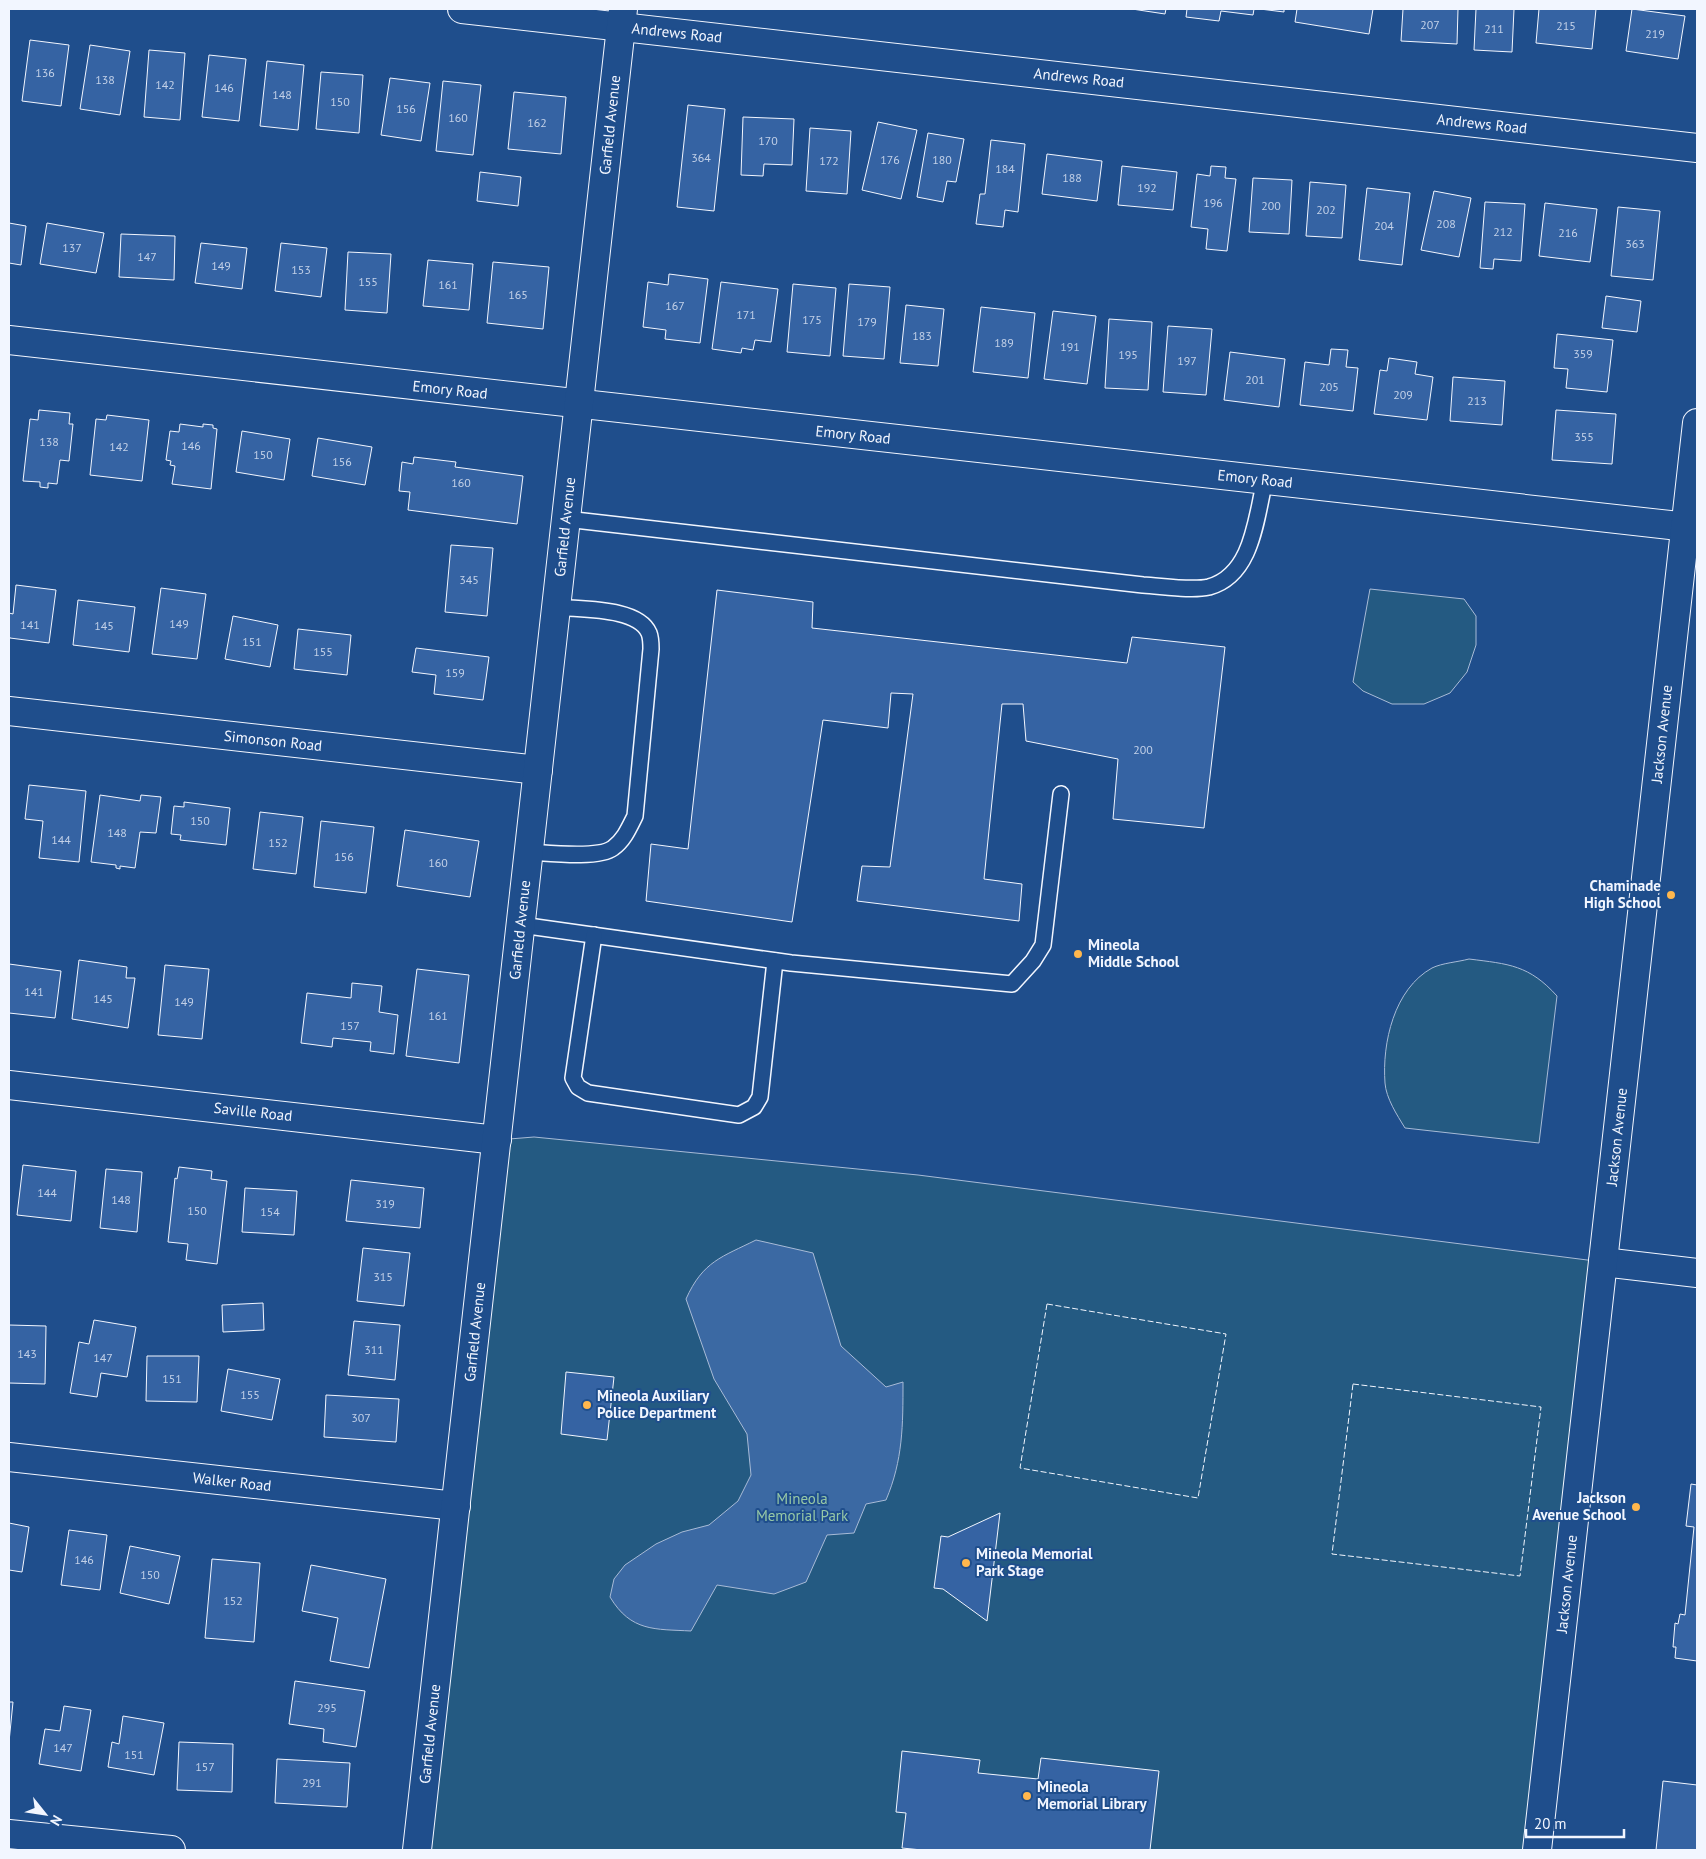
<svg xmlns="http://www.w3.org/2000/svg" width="1706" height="1859" viewBox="0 0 1706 1859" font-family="'PT Sans',sans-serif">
  <rect width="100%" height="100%" fill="#1f4e8c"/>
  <!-- green -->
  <g fill="#245a82" stroke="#a8bbd7">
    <polygon points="1370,589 1464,599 1476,616 1476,645 1467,672 1450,693 1424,704 1392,704 1363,691 1353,682"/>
    <path d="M1469,959C1509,964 1529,965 1557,996L1539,1143L1405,1128C1397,1115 1386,1098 1385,1083C1382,1043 1394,989 1432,968C1442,963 1458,962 1469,959Z"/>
    <polygon points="534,1137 918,1175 1603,1262 1537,1850 417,1850 497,1140"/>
  </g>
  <!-- water -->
  <path fill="#3b69a3" stroke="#a8bbd7" d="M756,1240L813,1253L841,1346L886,1387L903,1382C903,1425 903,1460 886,1500L866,1504L854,1533L827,1535L806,1582L774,1594L717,1585L691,1631C655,1629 631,1632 610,1597L614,1579L625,1565L656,1544L682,1532L709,1525L738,1501L751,1475L747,1434L714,1379L686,1299C703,1261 722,1257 756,1240Z"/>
  <!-- building -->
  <g fill="#3563a3" stroke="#f2f6ff">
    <polygon points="1132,9 1166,9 1165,14"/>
    <polygon points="1187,9 1254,9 1253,15 1221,11 1219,21 1186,17"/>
    <polygon points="1260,9 1284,9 1284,12"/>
    <polygon points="1297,9 1373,9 1369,34 1295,22"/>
    <polygon points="1403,9 1458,9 1457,44 1401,41"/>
    <polygon points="1476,9 1514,9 1512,52 1474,50"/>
    <polygon points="1539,9 1596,9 1592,49 1536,43"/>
    <polygon points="1632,9 1685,16 1678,59 1626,51"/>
    <polygon points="30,40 69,45 61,106 22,101"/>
    <polygon points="90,45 130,51 120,115 80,109"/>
    <polygon points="149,50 185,53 180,120 144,117"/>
    <polygon points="209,55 246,59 239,121 202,117"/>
    <polygon points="267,61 304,65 298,130 260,126"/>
    <polygon points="321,72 363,75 359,133 316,129"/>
    <polygon points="390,78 430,83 421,141 381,135"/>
    <polygon points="443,81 481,85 473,155 436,151"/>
    <polygon points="514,92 566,97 561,154 508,149"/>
    <polygon points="688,105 725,109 714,211 677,207"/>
    <polygon points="743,117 794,119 792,165 764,164 763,176 741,175"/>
    <polygon points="878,122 917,130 901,199 862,190"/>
    <polygon points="810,128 851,131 847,194 806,191"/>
    <polygon points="928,133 964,139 956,182 947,181 943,202 917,197"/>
    <polygon points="991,140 1025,144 1018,212 1005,210 1003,227 976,224 980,194 985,194"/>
    <polygon points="1047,154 1102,161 1097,201 1042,194"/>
    <polygon points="1122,166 1177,172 1173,210 1118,205"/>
    <polygon points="1211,166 1226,167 1225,178 1236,179 1227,251 1206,249 1208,229 1191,227 1197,174 1210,176"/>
    <polygon points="480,172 521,177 518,206 477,201"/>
    <polygon points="1253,178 1292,180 1289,234 1249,232"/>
    <polygon points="1310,182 1346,185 1342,238 1306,236"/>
    <polygon points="1367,188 1410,193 1402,265 1359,260"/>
    <polygon points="1434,191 1471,198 1459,257 1421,250"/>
    <polygon points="1485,202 1525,204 1521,261 1494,259 1493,269 1480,268"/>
    <polygon points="1545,203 1597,209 1590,262 1539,256"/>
    <polygon points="1618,207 1660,211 1653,280 1611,276"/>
    <polygon points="9,223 26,226 21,265 9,263"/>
    <polygon points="47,223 104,233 96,273 40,264"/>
    <polygon points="121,234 175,236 174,280 119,277"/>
    <polygon points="201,243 247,248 242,289 195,283"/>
    <polygon points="281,243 327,248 321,297 275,291"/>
    <polygon points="348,252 391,254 387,313 345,310"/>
    <polygon points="428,260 473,264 469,310 423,306"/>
    <polygon points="493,262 549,267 543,329 487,323"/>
    <polygon points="669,274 708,279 700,343 665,339 666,330 643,327 648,282 668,285"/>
    <polygon points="721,282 778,289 771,342 755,340 753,350 742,348 741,353 712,349"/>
    <polygon points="793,284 836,288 830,356 787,352"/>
    <polygon points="849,284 890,287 884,359 843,356"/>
    <polygon points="1606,296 1641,301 1637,332 1602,328"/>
    <polygon points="906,305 944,309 938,366 900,363"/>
    <polygon points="981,307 1035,313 1028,378 973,372"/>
    <polygon points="1053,311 1096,316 1087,384 1044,379"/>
    <polygon points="1109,319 1152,322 1148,390 1105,388"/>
    <polygon points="1168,326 1212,329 1206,395 1163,392"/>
    <polygon points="1557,334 1613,340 1607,392 1566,388 1568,369 1554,368"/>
    <polygon points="1331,349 1348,350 1346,367 1358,368 1353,411 1300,405 1305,362 1329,365"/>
    <polygon points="1230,352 1285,359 1279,407 1224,400"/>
    <polygon points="1389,358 1417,362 1415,374 1433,377 1427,420 1374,414 1380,370 1387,371"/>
    <polygon points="1453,377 1505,381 1502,425 1450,421"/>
    <polygon points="39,410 70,413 69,424 73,424 69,461 60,460 57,484 48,483 48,488 40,487 40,482 23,481 30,419 38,420"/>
    <polygon points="1556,410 1616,414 1612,464 1552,460"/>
    <polygon points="107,415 149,420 142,481 90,475 96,419 106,420"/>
    <polygon points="180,424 203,427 203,424 213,425 213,428 217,429 211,489 172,484 175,466 170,465 171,461 166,460 170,431 179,432"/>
    <polygon points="242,431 290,439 284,480 236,472"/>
    <polygon points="318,438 372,447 365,485 312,476"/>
    <polygon points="414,457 456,462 455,467 523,476 517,524 408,510 410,492 399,491 402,462 413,464"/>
    <polygon points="451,545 493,548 487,616 445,612"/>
    <polygon points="16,585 56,590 49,643 10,638 9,636 9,613 13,614"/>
    <polygon points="161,588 206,594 197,659 152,654"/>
    <polygon points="717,590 813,602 812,628 1127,663 1132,637 1225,647 1204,828 1113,819 1118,759 1026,741 1023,704 1002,704 984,879 1022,884 1019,921 857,901 862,866 890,867 913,694 891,693 888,728 823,720 792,922 646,901 651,844 688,849"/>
    <polygon points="78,600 135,607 129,652 73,645"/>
    <polygon points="233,616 278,625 270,667 225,659"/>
    <polygon points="298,629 351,635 347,675 294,669"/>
    <polygon points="416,648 489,657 483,700 434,694 436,675 412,672"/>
    <polygon points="29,785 86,791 79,862 39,858 43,821 25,819"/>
    <polygon points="100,795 140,801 141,795 161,797 156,833 140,832 135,868 120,866 120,869 116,868 116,865 91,862"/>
    <polygon points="184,802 230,808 226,845 180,840 181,835 171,834 174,806 184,807"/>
    <polygon points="260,812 303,817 296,874 253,869"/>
    <polygon points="321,821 374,827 366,893 314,887"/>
    <polygon points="405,830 479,841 470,897 397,886"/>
    <polygon points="79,960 127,967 126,978 135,978 128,1028 72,1019"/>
    <polygon points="9,964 61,971 55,1018 9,1013"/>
    <polygon points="165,965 209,969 202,1039 158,1035"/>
    <polygon points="417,969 469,975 459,1063 406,1056"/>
    <polygon points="352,983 382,986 379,1012 398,1015 394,1054 370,1051 371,1042 333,1038 332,1047 301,1043 307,993 351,998"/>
    <polygon points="23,1165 76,1171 71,1221 17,1215"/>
    <polygon points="179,1167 212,1171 211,1179 227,1181 217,1264 186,1260 188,1244 168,1242 175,1178 177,1179"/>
    <polygon points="106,1169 142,1172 137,1232 100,1228"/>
    <polygon points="351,1180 424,1188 420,1228 346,1221"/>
    <polygon points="245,1188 297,1191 294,1235 242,1232"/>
    <polygon points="363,1248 410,1253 404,1306 357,1301"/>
    <polygon points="263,1303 264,1330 223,1332 222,1305"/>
    <polygon points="94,1320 136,1327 127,1377 101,1373 97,1397 70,1393 79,1342 89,1344"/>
    <polygon points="354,1321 400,1325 395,1380 348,1375"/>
    <polygon points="9,1325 46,1326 45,1384 9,1383"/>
    <polygon points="147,1356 199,1356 197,1402 146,1401"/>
    <polygon points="228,1369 280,1379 272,1420 221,1411"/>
    <polygon points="566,1372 614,1377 607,1440 561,1434"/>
    <polygon points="326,1395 399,1399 396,1442 324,1437"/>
    <polygon points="1691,1484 1697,1485 1697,1661 1675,1658 1676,1647 1673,1647 1675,1623 1678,1624 1680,1614 1685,1615 1694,1527 1686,1526"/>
    <polygon points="1000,1513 987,1621 943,1589 934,1588 941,1536 948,1537"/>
    <polygon points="9,1523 29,1527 22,1572 9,1570"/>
    <polygon points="69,1530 107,1535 100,1590 61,1585"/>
    <polygon points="130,1546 180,1556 169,1604 120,1593"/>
    <polygon points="212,1559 260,1563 254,1642 205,1638"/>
    <polygon points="311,1565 386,1579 369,1668 330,1661 338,1618 302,1611"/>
    <polygon points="295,1681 365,1691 356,1747 323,1742 324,1729 289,1724"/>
    <polygon points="9,1702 13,1702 9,1742"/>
    <polygon points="64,1706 91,1710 81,1771 39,1764 45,1729 60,1731"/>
    <polygon points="123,1716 164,1723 154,1775 108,1767 112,1742 119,1744"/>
    <polygon points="179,1742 233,1744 232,1792 177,1790"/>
    <polygon points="902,1751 980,1760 978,1773 1038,1779 1041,1758 1159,1771 1150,1850 922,1850 902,1848 906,1813 896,1812"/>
    <polygon points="277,1759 350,1763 347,1807 275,1803"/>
    <polygon points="1663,1781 1697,1785 1697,1850 1656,1850"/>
  </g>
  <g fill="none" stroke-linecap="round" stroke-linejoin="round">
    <defs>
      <g id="lane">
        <path d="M566,519L1143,585C1162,586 1191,591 1209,587C1253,575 1256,517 1265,480"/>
        <path d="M529,852C548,853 599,859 613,848C624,840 629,828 635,816L651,649C651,644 651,638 649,633C638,607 581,610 556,607"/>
        <polyline points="521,925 791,963 1012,984 1033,961 1043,945 1061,794"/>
        <polyline points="594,935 573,1078 578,1087 588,1093 739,1115 754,1107 760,1097 775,961"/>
      </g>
      <g id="street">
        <polyline points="462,9 1697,148"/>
        <polyline points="9,340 1697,528"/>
        <polyline points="9,711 538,770"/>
        <polyline points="9,1085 497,1140"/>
        <polyline points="1603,1262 1697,1273"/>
        <polyline points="9,1457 456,1506"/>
        <polyline points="9,1834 171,1850"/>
        <polyline points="417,1850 623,9"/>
        <polyline points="1537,1850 1697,423"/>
      </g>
    </defs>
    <!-- lane casing -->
    <use href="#lane" stroke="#f2f6ff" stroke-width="18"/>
    <!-- street casing -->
    <use href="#street" stroke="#f2f6ff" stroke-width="30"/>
    <!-- lane -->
    <use href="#lane" stroke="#1f4e8c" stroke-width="15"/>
    <!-- street -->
    <use href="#street" stroke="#1f4e8c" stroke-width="28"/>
    <!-- fence -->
    <g stroke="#f2f6ff" stroke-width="1" stroke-dasharray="6 2.5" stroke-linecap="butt">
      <polygon points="1047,1304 1226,1334 1198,1498 1020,1468"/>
      <polygon points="1353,1384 1541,1407 1520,1576 1332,1554"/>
    </g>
  </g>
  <!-- markers -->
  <g fill="#ffb74d" stroke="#1f4e8c" stroke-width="2">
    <circle cx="1671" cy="895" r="5"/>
    <circle cx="1078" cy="954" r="5"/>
    <circle cx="587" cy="1405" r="5"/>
    <circle cx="1636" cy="1507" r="5"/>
    <circle cx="966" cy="1563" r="5"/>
    <circle cx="1027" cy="1796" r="5"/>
  </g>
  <g text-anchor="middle" stroke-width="4" stroke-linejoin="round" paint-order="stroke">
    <!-- number labels -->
    <g font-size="12" fill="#c3d1e8">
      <text x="1430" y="29">207</text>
      <text x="1566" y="30">215</text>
      <text x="1494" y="33">211</text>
      <text x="1655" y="38">219</text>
      <text x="45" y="77">136</text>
      <text x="105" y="84">138</text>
      <text x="165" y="89">142</text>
      <text x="224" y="92">146</text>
      <text x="282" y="99">148</text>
      <text x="340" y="106">150</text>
      <text x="406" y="113">156</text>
      <text x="458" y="122">160</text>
      <text x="537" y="127">162</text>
      <text x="768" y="145">170</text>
      <text x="701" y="162">364</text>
      <text x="890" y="164">176</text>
      <text x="942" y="164">180</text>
      <text x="829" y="165">172</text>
      <text x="1005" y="173">184</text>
      <text x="1072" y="182">188</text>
      <text x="1147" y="192">192</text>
      <text x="1213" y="207">196</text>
      <text x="1271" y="210">200</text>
      <text x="1326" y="214">202</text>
      <text x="1446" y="228">208</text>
      <text x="1384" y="230">204</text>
      <text x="1503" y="236">212</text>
      <text x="1568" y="237">216</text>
      <text x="1635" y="248">363</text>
      <text x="72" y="252">137</text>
      <text x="147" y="261">147</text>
      <text x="221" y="270">149</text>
      <text x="301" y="274">153</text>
      <text x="368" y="286">155</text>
      <text x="448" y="289">161</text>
      <text x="518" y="299">165</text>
      <text x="675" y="310">167</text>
      <text x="746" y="319">171</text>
      <text x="812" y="324">175</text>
      <text x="867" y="326">179</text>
      <text x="922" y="340">183</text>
      <text x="1004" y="347">189</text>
      <text x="1070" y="351">191</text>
      <text x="1583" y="358">359</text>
      <text x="1128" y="359">195</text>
      <text x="1187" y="365">197</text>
      <text x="1255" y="384">201</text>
      <text x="1329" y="391">205</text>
      <text x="1403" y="399">209</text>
      <text x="1477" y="405">213</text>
      <text x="1584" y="441">355</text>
      <text x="49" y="446">138</text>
      <text x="191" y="450">146</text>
      <text x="119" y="451">142</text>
      <text x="263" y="459">150</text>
      <text x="342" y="466">156</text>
      <text x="461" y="487">160</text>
      <text x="469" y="584">345</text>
      <text x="179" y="628">149</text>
      <text x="30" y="629">141</text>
      <text x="104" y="630">145</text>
      <text x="252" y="646">151</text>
      <text x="323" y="656">155</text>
      <text x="455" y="677">159</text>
      <text x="1143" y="754">200</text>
      <text x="200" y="825">150</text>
      <text x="117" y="837">148</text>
      <text x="61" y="844">144</text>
      <text x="278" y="847">152</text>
      <text x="344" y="861">156</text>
      <text x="438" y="867">160</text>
      <text x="34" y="996">141</text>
      <text x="103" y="1003">145</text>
      <text x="184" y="1006">149</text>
      <text x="438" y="1020">161</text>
      <text x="350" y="1030">157</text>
      <text x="47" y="1197">144</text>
      <text x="121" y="1204">148</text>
      <text x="385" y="1208">319</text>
      <text x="197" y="1215">150</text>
      <text x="270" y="1216">154</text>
      <text x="383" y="1281">315</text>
      <text x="374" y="1354">311</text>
      <text x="27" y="1358">143</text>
      <text x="103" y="1362">147</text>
      <text x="172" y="1383">151</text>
      <text x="250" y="1399">155</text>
      <text x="361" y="1422">307</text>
      <text x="84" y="1564">146</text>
      <text x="150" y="1579">150</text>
      <text x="233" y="1605">152</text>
      <text x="327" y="1712">295</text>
      <text x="63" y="1752">147</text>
      <text x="134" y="1759">151</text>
      <text x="205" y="1771">157</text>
      <text x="312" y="1787">291</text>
    </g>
    <!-- street labels -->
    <g font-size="15" fill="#f2f6ff" stroke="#1f4e8c">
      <text transform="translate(677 33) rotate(6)" y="5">Andrews Road</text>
      <text transform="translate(1079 78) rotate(6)" y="5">Andrews Road</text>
      <text transform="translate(1482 124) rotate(6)" y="5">Andrews Road</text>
      <text transform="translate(610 125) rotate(-84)" y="5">Garfield Avenue</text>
      <text transform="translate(450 390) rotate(6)" y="5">Emory Road</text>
      <text transform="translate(853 435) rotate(6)" y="5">Emory Road</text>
      <text transform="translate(1255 479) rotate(6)" y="5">Emory Road</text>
      <text transform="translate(565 527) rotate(-84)" y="5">Garfield Avenue</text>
      <text transform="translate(1662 734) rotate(-84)" y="5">Jackson Avenue</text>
      <text transform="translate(273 741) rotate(6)" y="5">Simonson Road</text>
      <text transform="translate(520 930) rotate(-84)" y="5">Garfield Avenue</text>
      <text transform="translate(253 1112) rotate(6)" y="5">Saville Road</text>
      <text transform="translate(1617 1137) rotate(-84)" y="5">Jackson Avenue</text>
      <text transform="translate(475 1332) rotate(-84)" y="5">Garfield Avenue</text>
      <text transform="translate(232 1482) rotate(6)" y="5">Walker Road</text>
      <text transform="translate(1567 1584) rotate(-84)" y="5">Jackson Avenue</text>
      <text transform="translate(430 1734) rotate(-84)" y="5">Garfield Avenue</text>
    </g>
    <!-- poi labels -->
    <g font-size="15" font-weight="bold" fill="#f2f6ff" stroke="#1f4e8c" text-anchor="start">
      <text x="1661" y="891" text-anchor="end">Chaminade<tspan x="1661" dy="17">High School</tspan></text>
      <text x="1088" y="950">Mineola<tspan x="1088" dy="17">Middle School</tspan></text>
      <text x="597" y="1401">Mineola Auxiliary<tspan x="597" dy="17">Police Department</tspan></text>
      <text x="1626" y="1503" text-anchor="end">Jackson<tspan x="1626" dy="17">Avenue School</tspan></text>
      <text x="976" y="1559">Mineola Memorial<tspan x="976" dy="17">Park Stage</tspan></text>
      <text x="1037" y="1792">Mineola<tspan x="1037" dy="17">Memorial Library</tspan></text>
    </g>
    <!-- park labels -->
    <g font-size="15" fill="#97c8a6" stroke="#1f4e8c">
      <text x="802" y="1504">Mineola<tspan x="802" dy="17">Memorial Park</tspan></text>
    </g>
  </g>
  <!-- border -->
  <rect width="1706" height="1859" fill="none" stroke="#f2f6ff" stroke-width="20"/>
  <!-- north arrow -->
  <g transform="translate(45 1814) rotate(120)" stroke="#1f4e8c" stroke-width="4" paint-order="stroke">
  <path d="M0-4L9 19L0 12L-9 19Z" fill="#f2f6ff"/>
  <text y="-8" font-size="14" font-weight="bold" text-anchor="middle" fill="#f2f6ff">N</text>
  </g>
  <!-- scale -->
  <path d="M1526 1829v8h98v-8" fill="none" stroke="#f2f6ff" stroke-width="2.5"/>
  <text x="1534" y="1829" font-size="15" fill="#f2f6ff" stroke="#1f4e8c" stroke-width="4" paint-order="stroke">20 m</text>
</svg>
